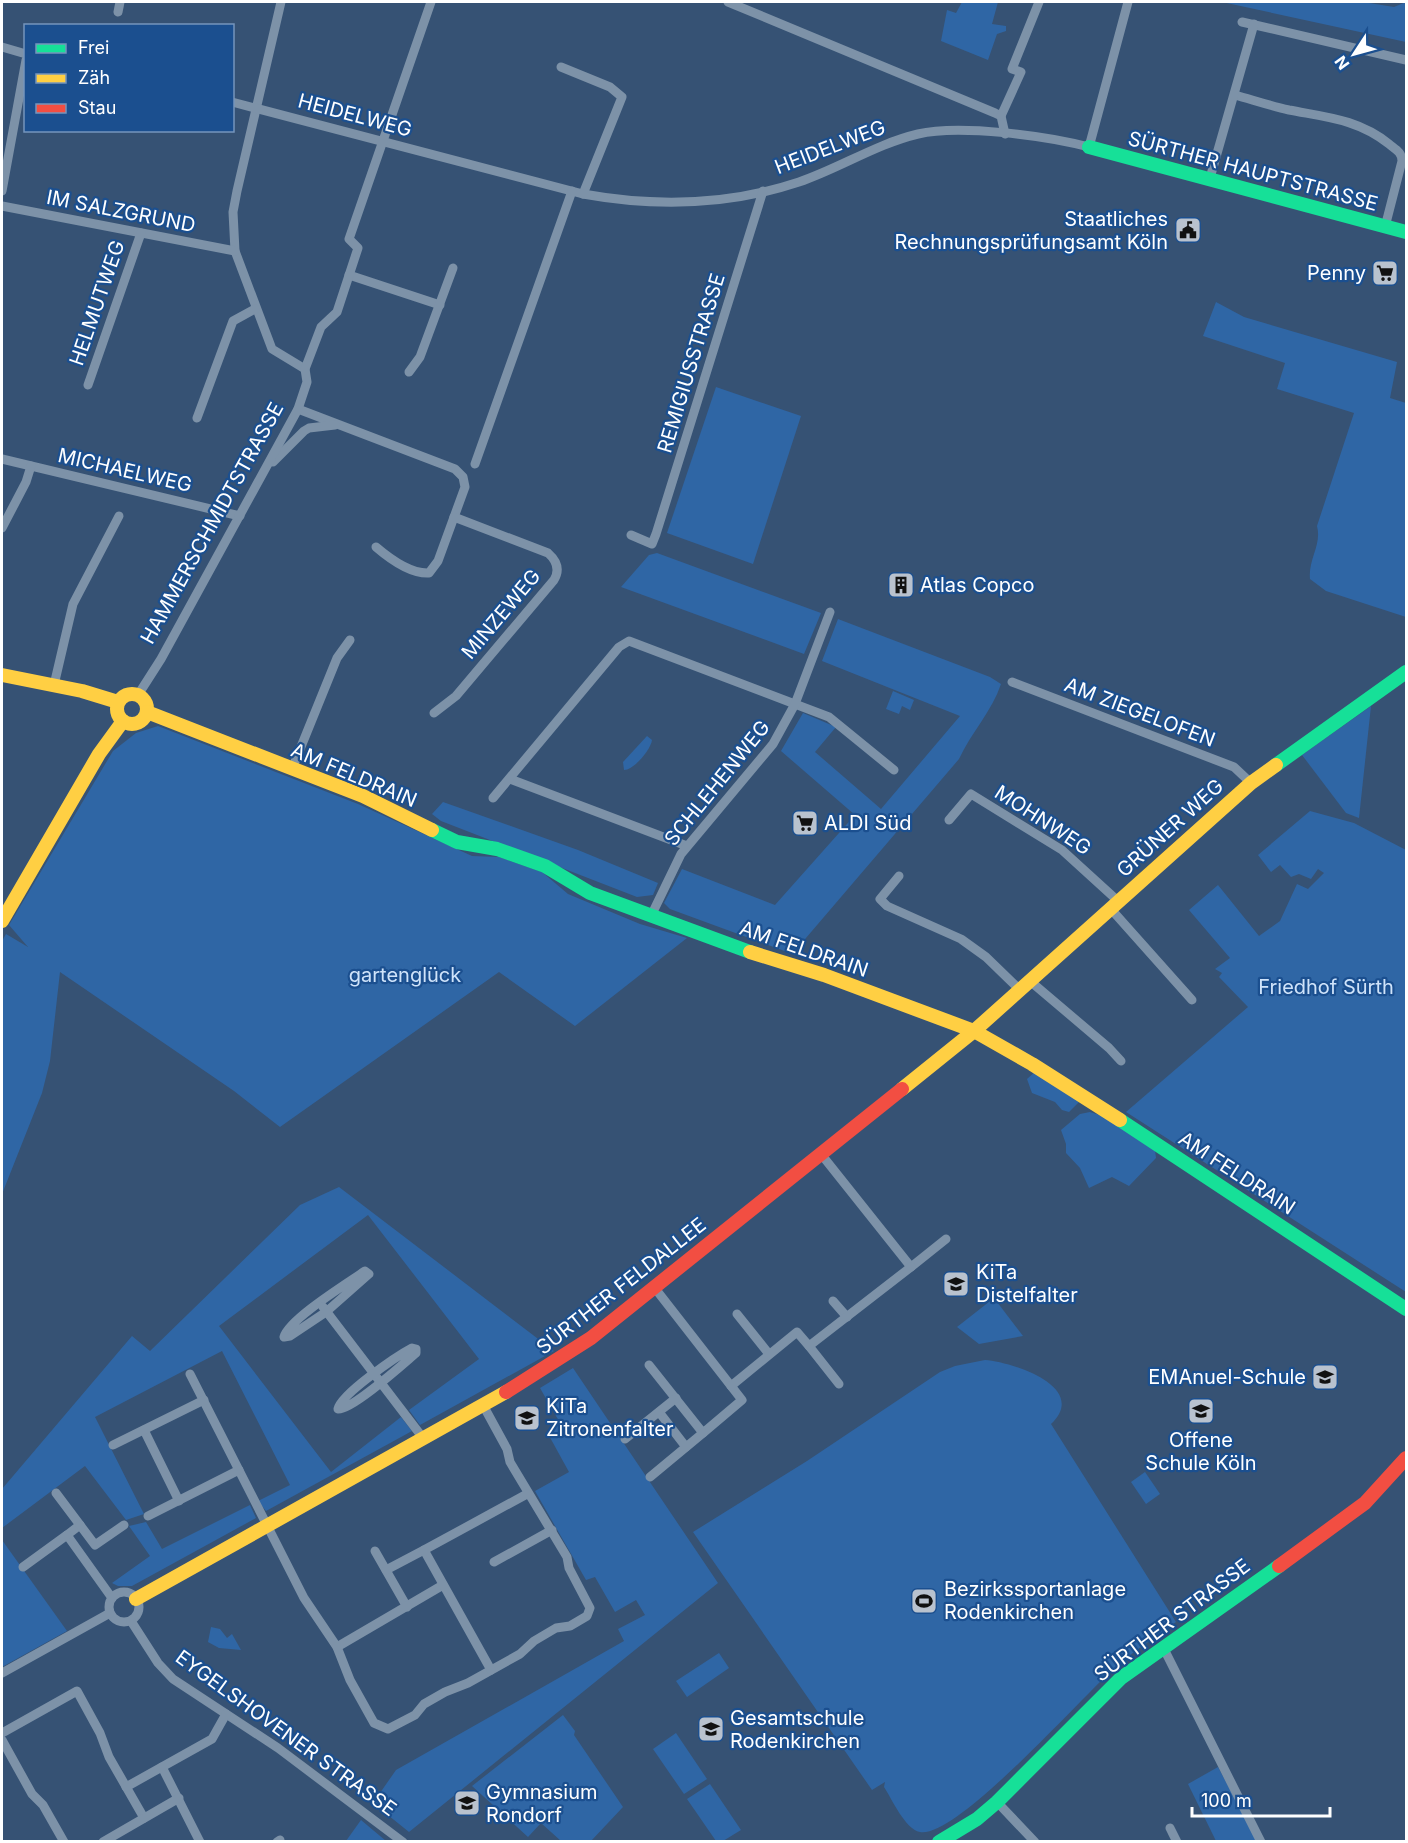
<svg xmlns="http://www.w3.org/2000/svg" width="1408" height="1843" viewBox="0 0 1408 1843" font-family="Inter,sans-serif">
  <rect width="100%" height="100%" fill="#365274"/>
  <!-- green -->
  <g fill="#2f66a5">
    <polygon points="962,2 998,2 992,24 1006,26 1006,31 997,34 988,60 941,41 947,10 956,13"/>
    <polygon points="1222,2 1363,2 1394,7 1406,2 1406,42"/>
    <path d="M1216,302L1244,317L1397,362L1390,398L1406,403V617L1326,591L1310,579C1308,559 1322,545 1317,526L1354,413L1277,389L1285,363L1203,336Z"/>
    <polygon points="716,387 801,416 753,564 667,533"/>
    <polygon points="657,553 821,613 804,654 621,587 649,555"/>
    <path d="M838,619L990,677L1001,684C992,711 971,733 959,759L794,952L790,953L670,909L664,903L682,869L775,905L855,815L781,751L803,713L836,727L815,752L881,809L960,716L822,661Z"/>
    <polygon points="893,691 914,700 910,710 902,706 899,714 886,709"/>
    <polygon points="1371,706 1359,818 1346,813 1302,755"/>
    <polygon points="158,726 358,804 472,856 499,857 542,872 568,894 640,924 687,938 575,1026 499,972 280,1127 234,1091 60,972 50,1061 42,1093 2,1194 2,941 6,934 28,947 9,925 113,751 136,733"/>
    <path d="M647,736L652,740C651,749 634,770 624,770L623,762Z"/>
    <polygon points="443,802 578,850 658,883 653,895 637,897 441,821 432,814"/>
    <polygon points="1310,811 1354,823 1406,850 1406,1292 1126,1112 1248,1007 1219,977 1222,973 1215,969 1230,958 1189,910 1218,885 1259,936 1280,921 1297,884 1308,889 1324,873 1318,869 1311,879 1299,874 1291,877 1280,865 1271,872 1258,855"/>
    <polygon points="1036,1071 1077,1098 1079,1102 1069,1112 1062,1110 1055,1102 1032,1093 1027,1079"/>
    <polygon points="1090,1112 1103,1116 1155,1150 1156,1158 1129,1186 1112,1177 1089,1188 1080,1168 1066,1153 1066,1144 1061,1130 1080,1114"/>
    <polygon points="339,1187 554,1351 420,1425 409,1410 479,1359 368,1215 219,1326 331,1472 401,1417 412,1431 266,1511 258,1501 290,1485 222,1351 95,1417 144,1514 126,1520 85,1466 2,1528 2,1489 132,1336 150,1351 300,1205"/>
    <polygon points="994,1298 1023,1336 979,1344 957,1327"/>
    <path d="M985,1360C1012,1362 1090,1387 1051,1424L1176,1622C1156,1637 1135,1650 1117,1666C1084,1694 957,1839 920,1832C905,1829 892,1799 884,1787L885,1782L872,1790L693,1532L807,1461L940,1372L955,1366Z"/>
    <polygon points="573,1368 718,1583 409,1832 373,1803 396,1770 624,1641 618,1629 645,1615 636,1600 615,1612 595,1577 586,1580 535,1491 569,1472 547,1432 560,1423 540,1388"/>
    <polygon points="1145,1472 1160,1494 1146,1504 1131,1482"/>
    <polygon points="250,1505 256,1518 132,1586 118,1586 112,1583 150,1556 129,1526 146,1522 162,1549"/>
    <polygon points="2,1540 67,1631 2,1667"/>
    <polygon points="211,1627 220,1629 227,1638 232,1634 241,1650 219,1648 208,1642"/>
    <polygon points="719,1653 729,1668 687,1697 676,1681"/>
    <polygon points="563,1715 575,1731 574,1735 623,1807 591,1841 561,1841 541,1823 528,1837 472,1786"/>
    <polygon points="676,1733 707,1779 684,1794 653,1749"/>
    <polygon points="1218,1767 1258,1841 1216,1841 1188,1784"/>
    <polygon points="710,1784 741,1830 723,1841 716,1841 687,1799"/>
    <polygon points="361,1820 386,1841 346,1841"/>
  </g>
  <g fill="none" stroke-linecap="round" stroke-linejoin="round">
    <!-- street -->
    <g stroke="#7d92a8" stroke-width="9">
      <polyline points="281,2 237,191 233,212 235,251 272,349 305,369"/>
      <polyline points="728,2 995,113 1001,116 1005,134"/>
      <polyline points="118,12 120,2"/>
      <polyline points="1242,22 1406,60"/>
      <polyline points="2,47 26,54"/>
      <polyline points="561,67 610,87 622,97 583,194"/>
      <path d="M1235,95C1253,100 1271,106 1289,110C1325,117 1358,119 1389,144C1395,149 1402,152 1402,161L1385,227"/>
      <path d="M232,102L583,194C655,207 730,205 799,182C840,168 876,144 918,134C959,124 1048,136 1089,147L1128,2"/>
      <polyline points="1001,116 1021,72 1012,69 1039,2"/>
      <polyline points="1210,178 1254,24"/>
      <polyline points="2,191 26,60"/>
      <polyline points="2,206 235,251"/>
      <polyline points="349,275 440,305"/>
      <polyline points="409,372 420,357 453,268"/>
      <polyline points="88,385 141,233"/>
      <path d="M298,409L455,469L463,477L465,487L438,561L429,573C410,574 390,559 376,547"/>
      <polyline points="197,418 233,321 255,309"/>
      <polyline points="2,459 240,516"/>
      <polyline points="273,462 304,431 309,428 335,425"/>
      <polyline points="475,464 572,191"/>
      <polyline points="2,528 26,482 31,466"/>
      <polyline points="631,535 652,544 656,534 763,191"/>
      <polyline points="1012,682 1234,767 1251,783"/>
      <polyline points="54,685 73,604 119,516"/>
      <polyline points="138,695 161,659 298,409 307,382 305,369 321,327 337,312 358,248 349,239 431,2"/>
      <path d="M434,713L456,696L554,580C560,570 557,561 548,553L454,517"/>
      <polyline points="292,769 337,658 350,640"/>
      <polyline points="510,779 687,846"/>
      <polyline points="493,798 619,647 629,641 829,717 894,770"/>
      <polyline points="949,820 971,794 1062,850 1118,901"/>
      <polyline points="899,876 880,899 887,906 961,939 986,957 1020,990"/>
      <polyline points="1110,908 1192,1000"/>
      <polyline points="651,916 681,854 773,744 795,704 830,612"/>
      <polyline points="1030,981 1109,1048 1121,1061"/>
      <polyline points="821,1154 911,1267 946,1239"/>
      <path d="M365,1271L369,1274L326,1312L290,1336L284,1337C289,1319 348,1283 365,1271Z"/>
      <polyline points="833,1301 847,1317"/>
      <polyline points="323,1307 423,1438"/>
      <polyline points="737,1314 769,1354"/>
      <polyline points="809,1346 839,1384"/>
      <path d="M412,1348L416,1349V1353C403,1364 352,1410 338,1409C341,1394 397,1356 412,1348Z"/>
      <polyline points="649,1365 703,1433 742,1400 654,1287"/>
      <polyline points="190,1374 304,1598 337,1647 350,1680 374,1723 388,1729 415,1715 424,1704 445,1692 468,1683 520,1654 534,1641 556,1628 570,1626 587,1616 590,1608 569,1568 567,1557 510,1462 507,1449 483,1405"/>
      <polyline points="731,1386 797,1332 809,1346 911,1267"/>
      <polyline points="659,1412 686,1447"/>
      <polyline points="144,1430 179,1501"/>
      <polyline points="625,1439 676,1398"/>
      <polyline points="113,1445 204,1400"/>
      <polyline points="650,1477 703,1433"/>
      <polyline points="56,1493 80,1525 67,1535 112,1598"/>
      <polyline points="148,1516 239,1470"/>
      <polyline points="80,1525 95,1545 124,1525"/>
      <polyline points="375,1551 407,1607"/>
      <polyline points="494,1562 552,1530"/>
      <polyline points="23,1567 67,1535"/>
      <polyline points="386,1570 424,1550"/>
      <circle cx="124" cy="1607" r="15"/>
      <polyline points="131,1621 158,1663 173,1679 278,1748 403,1842"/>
      <polyline points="337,1647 443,1585"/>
      <polyline points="1163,1647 1261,1842"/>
      <polyline points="491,1670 424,1550 527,1494"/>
      <polyline points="2,1673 110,1613"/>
      <polyline points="2,1733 77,1691 100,1733 109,1757 144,1818"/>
      <polyline points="2,1740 32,1794 43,1805 64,1842"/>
      <polyline points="162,1767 200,1842"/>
      <polyline points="126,1787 212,1739 226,1714"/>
      <polyline points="997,1802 1035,1842"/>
      <polyline points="1170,1828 1177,1842"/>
      <polyline points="103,1842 179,1798"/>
      <polyline points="277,1842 280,1840"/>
    </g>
    <!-- fast -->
    <g stroke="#16e098" stroke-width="14">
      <polyline points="1089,147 1406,232"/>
      <polyline points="1276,765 1406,672"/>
      <polyline points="432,830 457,842 497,849 545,866 590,893 750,952"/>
      <polyline points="1120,1120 1406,1309"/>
      <polyline points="939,1842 977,1819 997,1802 1121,1678 1279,1566"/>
    </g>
    <!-- slow -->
    <g stroke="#ffcf43" stroke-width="14">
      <polyline points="2,675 82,691 118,702"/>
      <circle cx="132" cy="709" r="15"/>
      <polyline points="147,712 363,796 432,830"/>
      <polyline points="2,921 99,754 123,721"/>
      <polyline points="750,952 824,975 974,1031 1032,1064 1120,1120"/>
      <polyline points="902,1089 974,1031 1251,783 1276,765"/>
      <polyline points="136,1599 506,1392"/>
    </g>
    <!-- jam -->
    <g stroke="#f24e42" stroke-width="14">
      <polyline points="506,1392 591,1338 902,1089"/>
      <polyline points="1279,1566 1365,1503 1406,1458"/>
    </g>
  </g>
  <!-- icons -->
  <defs>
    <symbol id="civic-square" viewBox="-11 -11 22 22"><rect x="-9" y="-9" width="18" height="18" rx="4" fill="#b9c2ce" stroke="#1b4f8f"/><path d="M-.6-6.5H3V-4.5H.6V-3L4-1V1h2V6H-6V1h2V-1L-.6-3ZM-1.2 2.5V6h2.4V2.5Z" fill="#111"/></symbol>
    <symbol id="supermarket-square" viewBox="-11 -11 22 22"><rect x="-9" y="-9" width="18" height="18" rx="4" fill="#b9c2ce" stroke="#1b4f8f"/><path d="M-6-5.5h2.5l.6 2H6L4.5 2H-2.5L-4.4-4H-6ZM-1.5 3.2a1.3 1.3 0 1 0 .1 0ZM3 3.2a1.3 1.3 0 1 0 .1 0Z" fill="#111"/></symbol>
    <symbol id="building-square" viewBox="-11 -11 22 22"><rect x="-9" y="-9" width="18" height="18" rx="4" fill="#b9c2ce" stroke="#1b4f8f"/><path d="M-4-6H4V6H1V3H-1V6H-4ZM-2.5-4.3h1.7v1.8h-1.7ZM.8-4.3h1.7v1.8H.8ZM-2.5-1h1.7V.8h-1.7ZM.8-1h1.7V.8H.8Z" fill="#111"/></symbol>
    <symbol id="school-square" viewBox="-11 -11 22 22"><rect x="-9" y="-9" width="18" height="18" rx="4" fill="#b9c2ce" stroke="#1b4f8f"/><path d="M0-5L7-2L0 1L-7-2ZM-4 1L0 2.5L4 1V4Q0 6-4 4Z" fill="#111"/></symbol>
    <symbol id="stadium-square" viewBox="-11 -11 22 22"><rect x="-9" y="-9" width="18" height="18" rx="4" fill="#b9c2ce" stroke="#1b4f8f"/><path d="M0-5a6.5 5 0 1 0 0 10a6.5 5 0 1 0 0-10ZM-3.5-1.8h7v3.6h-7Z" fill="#111"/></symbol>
  </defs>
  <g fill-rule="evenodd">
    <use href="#civic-square" x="1173" y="215" width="30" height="30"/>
    <use href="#supermarket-square" x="1370" y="258" width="30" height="30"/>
    <use href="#building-square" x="886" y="570" width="30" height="30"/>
    <use href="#supermarket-square" x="790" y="808" width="30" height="30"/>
    <use href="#school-square" x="941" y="1269" width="30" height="30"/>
    <use href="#school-square" x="1310" y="1362" width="30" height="30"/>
    <use href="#school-square" x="1186" y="1396" width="30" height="30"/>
    <use href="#school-square" x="512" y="1403" width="30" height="30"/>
    <use href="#stadium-square" x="909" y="1586" width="30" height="30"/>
    <use href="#school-square" x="696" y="1714" width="30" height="30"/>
    <use href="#school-square" x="452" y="1788" width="30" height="30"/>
  </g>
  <g text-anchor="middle" stroke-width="4.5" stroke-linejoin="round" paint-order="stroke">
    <!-- street labels -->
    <g font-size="20" fill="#fff" stroke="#1b4f8f">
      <text transform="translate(355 115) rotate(15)" y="7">HEIDELWEG</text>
      <text transform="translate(830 147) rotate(-21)" y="7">HEIDELWEG</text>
      <text transform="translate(1253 171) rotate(15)" y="7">SÜRTHER HAUPTSTRASSE</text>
      <text transform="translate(121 211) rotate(11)" y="7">IM SALZGRUND</text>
      <text transform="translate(97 303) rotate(-71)" y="7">HELMUTWEG</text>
      <text transform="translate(691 363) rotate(-73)" y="7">REMIGIUSSTRASSE</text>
      <text transform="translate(125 470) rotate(13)" y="7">MICHAELWEG</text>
      <text transform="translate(212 523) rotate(-61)" y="7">HAMMERSCHMIDTSTRASSE</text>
      <text transform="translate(501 614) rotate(-50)" y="7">MINZEWEG</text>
      <text transform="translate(1140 712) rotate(21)" y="7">AM ZIEGELOFEN</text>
      <text transform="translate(354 775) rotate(23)" y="7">AM FELDRAIN</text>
      <text transform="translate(717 783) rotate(-51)" y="7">SCHLEHENWEG</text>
      <text transform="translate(1043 820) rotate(33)" y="7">MOHNWEG</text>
      <text transform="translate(1170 828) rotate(-42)" y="7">GRÜNER WEG</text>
      <text transform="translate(804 949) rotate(19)" y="7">AM FELDRAIN</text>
      <text transform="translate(1237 1173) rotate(33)" y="7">AM FELDRAIN</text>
      <text transform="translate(621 1286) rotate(-38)" y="7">SÜRTHER FELDALLEE</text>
      <text transform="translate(1172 1620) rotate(-37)" y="7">SÜRTHER STRASSE</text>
      <text transform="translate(286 1733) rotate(36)" y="7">EYGELSHOVENER STRASSE</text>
    </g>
    <!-- poi labels -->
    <g font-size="20" fill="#fff" stroke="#1b4f8f" text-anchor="start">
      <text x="1168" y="226" text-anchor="end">Staatliches<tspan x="1168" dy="23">Rechnungsprüfungsamt Köln</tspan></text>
      <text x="1366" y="280" text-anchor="end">Penny</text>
      <text x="920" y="592">Atlas Copco</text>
      <text x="824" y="830">ALDI Süd</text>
      <text x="976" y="1279">KiTa<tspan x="976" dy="23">Distelfalter</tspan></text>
      <text x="1306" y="1384" text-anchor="end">EMAnuel-Schule</text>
      <text x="546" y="1413">KiTa<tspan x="546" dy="23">Zitronenfalter</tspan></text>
      <text x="1201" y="1447" text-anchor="middle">Offene<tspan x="1201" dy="23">Schule Köln</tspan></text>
      <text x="944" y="1596">Bezirkssportanlage<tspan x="944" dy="23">Rodenkirchen</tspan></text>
      <text x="730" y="1725">Gesamtschule<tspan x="730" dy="23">Rodenkirchen</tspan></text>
      <text x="486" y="1799">Gymnasium<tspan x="486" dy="23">Rondorf</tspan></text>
    </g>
    <!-- park labels -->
    <g font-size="20" fill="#cfe3fa" stroke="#1b4f8f">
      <text x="405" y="982">gartenglück</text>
      <text x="1326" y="994">Friedhof Sürth</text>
    </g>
  </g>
  <!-- border -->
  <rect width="1408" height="1843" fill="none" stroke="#ffffff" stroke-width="6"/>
  <!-- legend -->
  <rect x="24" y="24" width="210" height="108" fill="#1b4f8f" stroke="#7695bc" stroke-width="1.5"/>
  <rect x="36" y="44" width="30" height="9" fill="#16e098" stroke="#7695bc" stroke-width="1.5"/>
  <text x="78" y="54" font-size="18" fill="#ffffff">Frei</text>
  <rect x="36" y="74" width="30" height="9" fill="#ffcf43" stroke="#7695bc" stroke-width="1.5"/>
  <text x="78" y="84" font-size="18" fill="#ffffff">Zäh</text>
  <rect x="36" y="104" width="30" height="9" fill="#f24e42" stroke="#7695bc" stroke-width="1.5"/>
  <text x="78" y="114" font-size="18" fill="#ffffff">Stau</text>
  <!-- north arrow -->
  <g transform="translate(1354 54) rotate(234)" stroke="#1b4f8f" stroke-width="4.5" paint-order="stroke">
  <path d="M0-4.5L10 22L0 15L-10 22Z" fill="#ffffff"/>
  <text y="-9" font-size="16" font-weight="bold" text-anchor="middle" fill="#ffffff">N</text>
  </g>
  <!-- scale -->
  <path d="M1192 1807v9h138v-9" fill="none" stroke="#ffffff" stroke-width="3"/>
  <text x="1201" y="1807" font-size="18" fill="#ffffff" stroke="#1b4f8f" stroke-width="4.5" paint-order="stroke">100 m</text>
</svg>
